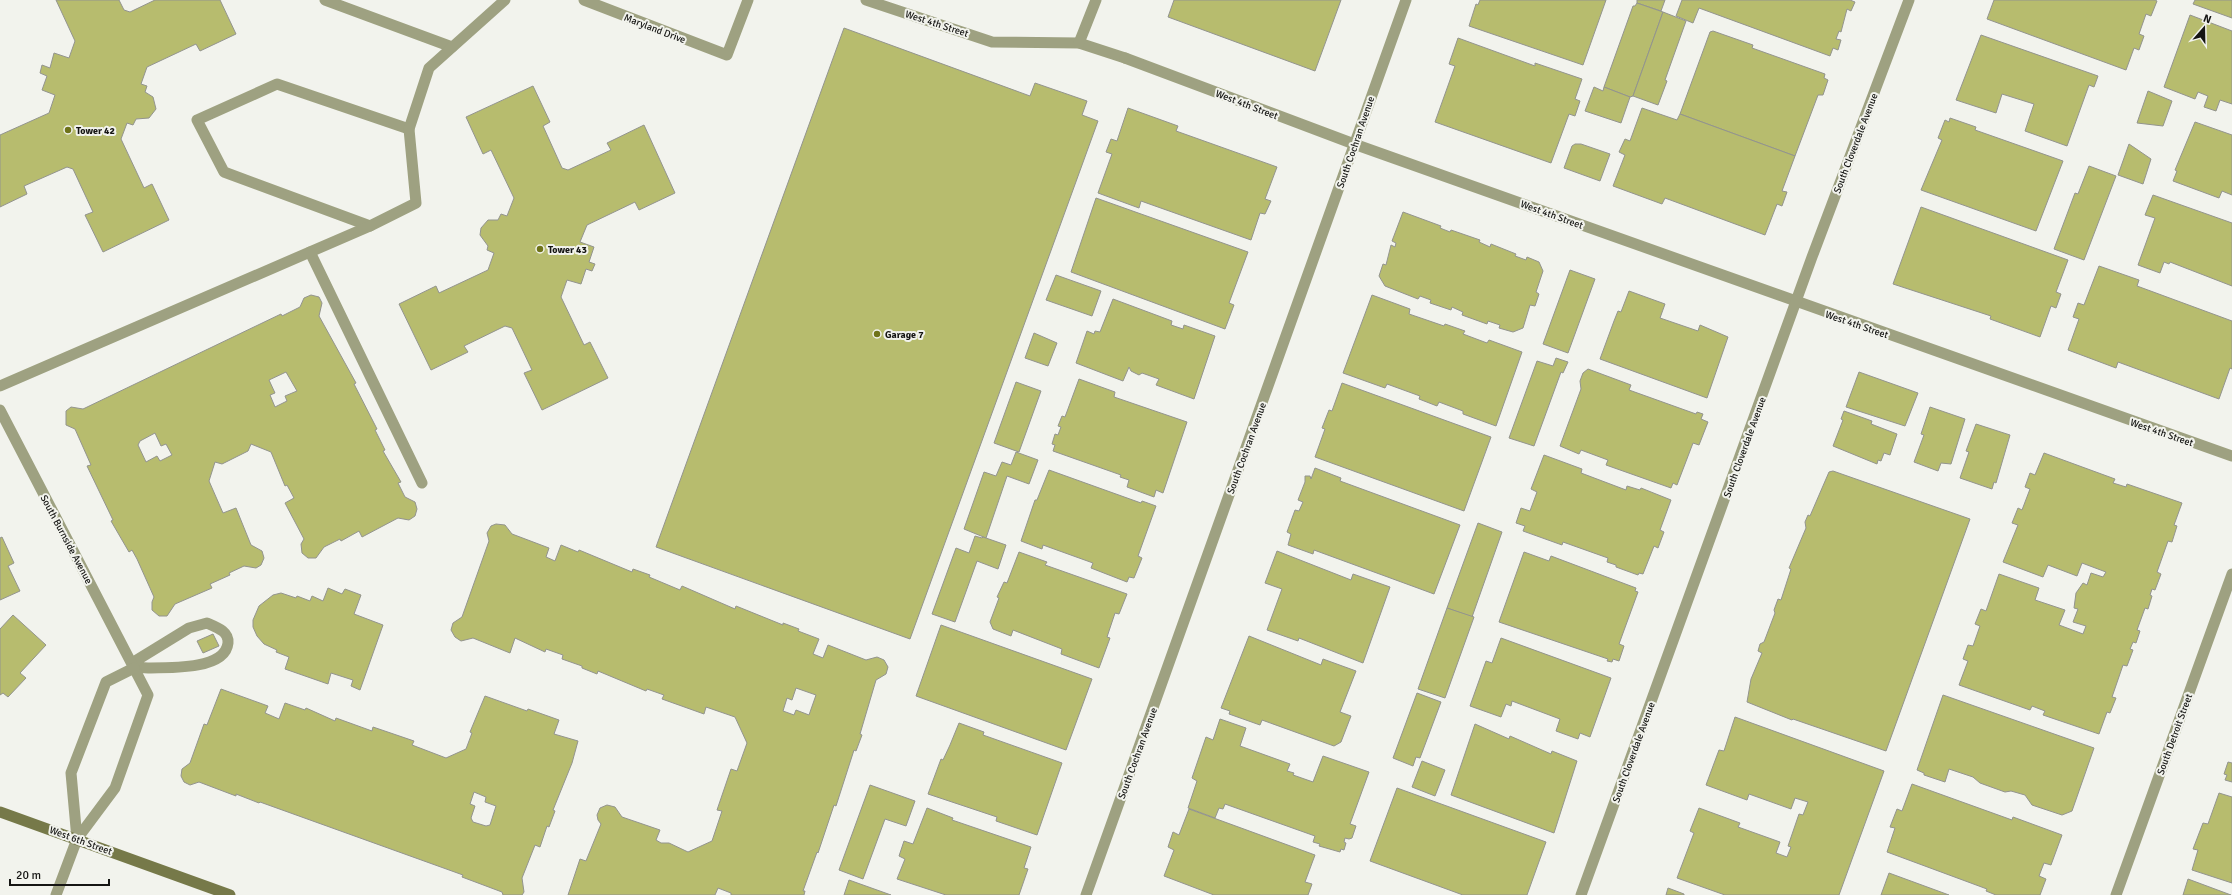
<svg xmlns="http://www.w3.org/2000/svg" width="2232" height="895" viewBox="0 0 2232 895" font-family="Signika,sans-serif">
  <rect width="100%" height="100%" fill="#f2f3ed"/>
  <!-- building -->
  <g fill="#b7bc6e" stroke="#93948e" fill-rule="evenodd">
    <polygon points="56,0 119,0 124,10 130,12 155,0 220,0 236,34 200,51 196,44 147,67 141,84 147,86 145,92 153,97 156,109 149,118 136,119 133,125 127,123 121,139 144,188 152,184 169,220 103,252 85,215 93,212 73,169 67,167 24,186 27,194 0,207 0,135 49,113 55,95 42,90 47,76 40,73 42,65 50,68 54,53 69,58 75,41"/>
    <polygon points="1174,0 1341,0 1315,71 1168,17"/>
    <polygon points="1480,0 1606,0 1583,65 1469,26 1476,4 1478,5"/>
    <polygon points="1637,0 1665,0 1661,11 1637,3"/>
    <polygon points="1682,0 1850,0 1855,2 1851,11 1847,9 1841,32 1839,31 1836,39 1841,40 1838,50 1833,48 1830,56 1699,8 1693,23 1676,16"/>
    <polygon points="1994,0 2155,0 2157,1 2151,16 2146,14 2139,34 2144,36 2139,50 2134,48 2126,70 1987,19"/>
    <polygon points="2195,0 2232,0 2232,18 2193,4"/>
    <polygon points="1637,3 1663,12 1633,96 1630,97 1604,87 1633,6 1635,6"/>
    <polygon points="1663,12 1686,21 1665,80 1667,81 1658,105 1633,96"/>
    <polygon points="2190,15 2232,31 2232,104 2220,100 2216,111 2204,107 2208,96 2198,92 2195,99 2164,87"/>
    <polygon points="844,28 1030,96 1035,83 1087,101 1082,115 1098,121 910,639 656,547"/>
    <polygon points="1713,31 1753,45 1752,48 1825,74 1824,78 1828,80 1823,95 1818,95 1795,156 1680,114 1710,32"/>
    <polygon points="1981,35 2098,76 2094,87 2089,85 2067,146 2025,131 2034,104 2002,94 1996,113 1956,100"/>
    <polygon points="1458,38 1535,66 1535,63 1582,79 1575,99 1580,101 1575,116 1569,114 1551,163 1435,122 1455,66 1449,64"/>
    <polygon points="533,86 550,122 543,126 562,168 568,170 611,150 607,143 644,125 675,193 639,210 635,202 587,225 580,242 594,247 589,262 595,264 592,271 586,269 581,284 567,280 561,297 584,345 590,342 608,378 542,410 524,373 532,370 512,328 505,326 464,346 468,352 431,370 399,304 436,286 439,293 488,270 494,253 487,250 488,246 480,235 481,228 488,220 498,220 501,214 507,216 514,198 491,150 483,154 466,117"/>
    <polygon points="1594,87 1603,91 1604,87 1630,97 1621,123 1585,111"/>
    <polygon points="2148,91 2172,101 2163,126 2137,123"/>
    <polygon points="1128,108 1178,126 1176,131 1277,167 1265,199 1271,201 1265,214 1260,213 1251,240 1141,201 1139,208 1098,193 1112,154 1106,152 1111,139 1117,141"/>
    <polygon points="1642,108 1677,120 1680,114 1795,156 1782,191 1787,192 1782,206 1777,204 1765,235 1665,198 1662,204 1613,186 1625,155 1619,152 1625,139 1630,141"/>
    <polygon points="1950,118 1976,127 1975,130 2063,161 2036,231 1921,190 1942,140 1938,138 1945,120 1949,122"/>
    <polygon points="2195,122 2232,135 2232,195 2222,191 2219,198 2173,181 2177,171 2175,170"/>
    <polygon points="1575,144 1581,144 1610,154 1600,181 1564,168 1572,146"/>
    <polygon points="2129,144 2151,159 2143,184 2118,175"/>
    <polygon points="2089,166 2116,176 2084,260 2054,249 2075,193 2078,194"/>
    <polygon points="2153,195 2232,223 2232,286 2170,262 2169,264 2164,262 2160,273 2138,265 2155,218 2145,215"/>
    <polygon points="1096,198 1248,252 1229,303 1234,305 1225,329 1071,272"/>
    <polygon points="1921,207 2068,260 2056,292 2061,294 2056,308 2051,306 2040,337 1990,319 1991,316 1893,284"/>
    <polygon points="1403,212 1441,226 1440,228 1450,232 1451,230 1480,240 1479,242 1490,247 1491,244 1516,254 1515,256 1526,260 1527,257 1539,262 1543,271 1536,292 1539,294 1535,306 1530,305 1523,328 1513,332 1499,328 1500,325 1488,321 1487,324 1462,315 1463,312 1452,307 1451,310 1430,303 1431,300 1420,296 1418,299 1385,286 1379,276 1383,264 1386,265 1391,245 1395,247 1396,243 1392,241"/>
    <polygon points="2099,266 2139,280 2137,286 2232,321 2232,369 2230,368 2219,399 2118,362 2116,368 2068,350 2079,319 2073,317 2078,303 2084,305"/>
    <polygon points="1570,270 1595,279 1568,353 1543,344"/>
    <polygon points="1056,275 1101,291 1092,316 1046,300"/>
    <polygon points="1629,291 1665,304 1660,318 1698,331 1700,325 1728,337 1707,398 1600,359 1614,321 1618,311 1621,312"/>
    <path d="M311,295L319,297L322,303L319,316L356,383L354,384L377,429L375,430L385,450L383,451L401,482L398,483L405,497L415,502L417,509L415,516L409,520L398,518L362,537L359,531L341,541L340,539L324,547L316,558H308L302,553L301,544L304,539L285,503L294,498L287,485L285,486L271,452L251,444L248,451L222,464L215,462L209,481L223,513L236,508L251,545L262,551L264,558L261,565L256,568L244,566L229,573L230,575L210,584L212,588L175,604L167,616H159L152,610V602L154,597L137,559L132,550L129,552L111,521L113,520L87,466L91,465L75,429L66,425V411L71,407L83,409L281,314L282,316L300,307L304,298ZM286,372L297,391L285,396L287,401L275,407L270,395L275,393L269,380ZM155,433L161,446L166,444L172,455L160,461L157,456L146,462L138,445L140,441Z"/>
    <polygon points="1372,295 1410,309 1409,314 1444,326 1445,324 1465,331 1463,334 1487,343 1489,340 1522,352 1496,426 1463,414 1463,411 1439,402 1437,406 1419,399 1420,396 1387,384 1385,388 1343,373"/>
    <polygon points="1113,299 1172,321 1171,325 1183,329 1184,325 1215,336 1194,399 1156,385 1159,379 1142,373 1139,375 1131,371 1129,367 1123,381 1076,363 1087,331 1094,334 1095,331 1100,332"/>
    <polygon points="1034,333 1057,343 1048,366 1025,358"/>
    <polygon points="1556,358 1568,362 1563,373 1561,372 1534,446 1509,438 1537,361 1553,366"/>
    <polygon points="1588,369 1631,385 1629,390 1696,414 1697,412 1703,414 1701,419 1708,422 1699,445 1693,443 1677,485 1673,483 1671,488 1606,465 1608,460 1581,450 1579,454 1560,446 1581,389 1580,381 1583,373"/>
    <polygon points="1859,372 1918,393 1905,426 1846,407"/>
    <polygon points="1079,379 1115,392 1114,397 1187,422 1163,493 1156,490 1154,497 1127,487 1129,480 1120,477 1121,475 1053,451 1055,445 1052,444 1055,434 1058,435 1061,427 1058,426 1062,416 1065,417"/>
    <polygon points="1016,382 1041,391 1019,452 994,443"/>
    <polygon points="1342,383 1491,437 1464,511 1315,457 1325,429 1322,428 1329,410 1332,411"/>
    <polygon points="1930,407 1965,419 1951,464 1941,463 1938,471 1914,462 1924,435 1921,434"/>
    <polygon points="1844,411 1872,421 1871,424 1897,434 1890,455 1884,453 1881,461 1878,460 1877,464 1833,446 1843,420 1841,419"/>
    <polygon points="1976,424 2010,435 1996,483 1994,482 1992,489 1960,478 1969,452 1966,451"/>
    <polygon points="1016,452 1038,460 1029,484 1007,476 986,538 964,529 984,472 996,476 1002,462 1011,465"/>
    <polygon points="2044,453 2115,479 2113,483 2126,487 2127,484 2182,503 2174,525 2177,526 2172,542 2168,541 2157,572 2161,574 2155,590 2152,589 2150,595 2152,596 2148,609 2145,608 2137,630 2140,631 2136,643 2133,642 2130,649 2133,650 2127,666 2123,665 2112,697 2116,698 2110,713 2107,712 2099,734 2043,715 2045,711 2032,706 2030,710 1959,685 1968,661 1963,659 1968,645 1973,646 1980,626 1975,624 1981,609 1986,611 1999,574 2039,588 2035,600 2065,610 2059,625 2083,634 2086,626 2073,622 2078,609 2074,608 2076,593 2083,583 2087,585 2091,573 2103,577 2106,572 2082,563 2077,576 2048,565 2043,577 2003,562 2018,525 2012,523 2018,508 2022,510 2030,489 2025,487 2030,473 2035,475"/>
    <polygon points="1544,455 1582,469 1581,473 1626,490 1627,486 1640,490 1641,488 1671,500 1660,530 1664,532 1658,548 1654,546 1643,574 1639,573 1638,575 1616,567 1616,565 1607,562 1608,558 1563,542 1562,545 1523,531 1525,526 1516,523 1521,508 1530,511 1537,492 1531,489"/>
    <polygon points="1315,468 1341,478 1340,481 1460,525 1434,594 1314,550 1313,554 1288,545 1291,534 1287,532 1295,510 1299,511 1303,502 1298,500 1305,482 1305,476 1310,476 1311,479"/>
    <polygon points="1049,470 1141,503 1142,501 1156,506 1138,556 1142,558 1134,578 1129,577 1127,582 1091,568 1093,563 1043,545 1042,549 1021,541 1035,500 1037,500"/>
    <polygon points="1833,471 1970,519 1886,751 1793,719 1792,720 1747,702 1751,679 1762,653 1758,651 1760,644 1764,642 1775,613 1774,610 1778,599 1781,600 1791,569 1789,568 1806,528 1805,522 1808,515 1810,516 1829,472"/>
    <polygon points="1478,523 1502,532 1472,617 1447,608"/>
    <path d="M496,524L505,525L512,534L549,548L546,557L555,561L561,545L578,552L579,550L632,572L633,569L650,575L649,577L680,590L682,586L735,609L736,606L783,625V623L799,629L798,631L819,639L813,654L823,658L828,645L866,660L877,657L884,660L888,667L886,674L876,680L860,734L862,735L856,751L854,750L836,806L834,805L818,853L817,852L803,891H805L804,895H731V893L718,888L715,895H568L580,859L586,861L601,824L598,820L597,815L600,808L607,805L615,807L622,817L660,830L656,840L661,843H669L688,852L712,841L722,811L717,810L731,769L737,771L747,743L735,717L706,707L704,714L662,699L664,695L647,689L646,691L598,671L597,674L582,668V666L562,659L563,655L546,649L545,652L515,638L510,653L473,638L461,641L455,637L451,630L453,623L462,617L489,541L487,533L491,526ZM796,688L816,695L809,715L796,710L794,715L783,711L787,698L792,700Z"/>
    <polygon points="975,536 982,538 983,537 1006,545 998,569 977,561 955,622 932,614 956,548 969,553"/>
    <polygon points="2,537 14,563 8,566 20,591 0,600 0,538"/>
    <polygon points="1277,551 1351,580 1353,574 1390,587 1363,663 1299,638 1298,641 1267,630 1282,589 1265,583"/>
    <polygon points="1019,552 1047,562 1045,565 1127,594 1119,614 1115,613 1107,637 1110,638 1099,668 1061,654 1062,649 1013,630 1011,636 993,629 990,622 999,598 997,597 1004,582 1007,583"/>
    <polygon points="1524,552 1549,561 1551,556 1636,588 1635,591 1638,592 1619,644 1624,646 1619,661 1613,659 1612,662 1607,661 1608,659 1499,622"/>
    <polygon points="328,588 342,594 345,589 361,595 354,614 383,625 360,690 351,686 353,680 331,673 328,684 285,669 289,657 276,652 277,650 264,644 257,636 253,627 253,620 259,606 273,595 281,593 296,598 297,596 310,601 312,596 323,601"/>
    <polygon points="1447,608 1474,617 1445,698 1418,689"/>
    <polygon points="13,615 46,645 20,673 26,678 8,697 3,693 0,695 0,629"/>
    <polygon points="941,625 1092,679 1066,750 916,696"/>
    <polygon points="213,634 219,646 203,653 197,641"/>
    <polygon points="1249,636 1321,665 1323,659 1356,671 1340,712 1351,716 1341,742 1334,746 1262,720 1260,725 1229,714 1230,711 1221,708"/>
    <polygon points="1501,638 1611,678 1590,737 1580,733 1578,739 1556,731 1560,719 1512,701 1511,706 1506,704 1501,717 1470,706 1486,661 1492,663"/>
    <path d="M221,689L268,706L265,713L279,719L285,703L305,710L306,708L335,721L336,718L372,731L373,727L414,741L412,745L446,758L466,749L472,733L470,732L485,696L527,711L528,709L559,720L554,734L578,741L572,763L553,810L555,811L549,827L547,826L540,847L535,845L522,878L524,892L522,895H503L502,892L462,877L463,875L260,802L259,803L236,794V796L199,782L190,785L184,782L181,776L182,769L190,763L204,724L207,725ZM474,792L486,797L485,802L496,806L490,825L486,826L473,822L471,818L475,806L470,804Z"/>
    <polygon points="1417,693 1441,702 1420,758 1416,757 1413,766 1393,758"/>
    <polygon points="1943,695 2094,748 2072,811 2062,815 2032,805 2025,795 2011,791 2005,792 1980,783 1973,777 1949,769 1945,782 1924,775 1924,773 1917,770"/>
    <polygon points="1735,717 1884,771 1839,895 1725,895 1677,878 1694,833 1690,831 1699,808 1740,823 1738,827 1780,842 1776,853 1787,857 1791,847 1788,846 1799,814 1803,815 1808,802 1795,798 1791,809 1749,794 1747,800 1706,785 1719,750 1724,751"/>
    <polygon points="1220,719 1246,728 1240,746 1290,764 1287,771 1294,773 1293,775 1313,782 1323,756 1369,772 1350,824 1356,826 1352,838 1349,839 1345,838 1344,842 1346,843 1344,850 1341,849 1340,852 1319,846 1320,844 1313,842 1315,836 1225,804 1223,809 1219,808 1215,818 1188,808 1197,781 1192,778 1206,737 1213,740"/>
    <polygon points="959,723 984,732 983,735 1062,763 1037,835 996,821 997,817 928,794 941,759 943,760 950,745"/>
    <polygon points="1475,724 1509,739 1510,736 1551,754 1552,751 1577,761 1554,833 1451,795"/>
    <polygon points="1422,761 1445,770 1435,796 1412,787"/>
    <polygon points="2228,762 2232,763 2232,782 2225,780 2227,775 2224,774"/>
    <polygon points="1912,784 2012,820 2013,817 2062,835 2051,865 2044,863 2039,876 2046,879 2040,895 1996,895 1986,891 1987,889 1887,852 1895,828 1890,827 1897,809 1902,811"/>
    <polygon points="870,785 915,801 906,826 885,819 863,879 839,870"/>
    <polygon points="1397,788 1546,842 1527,895 1463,895 1370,861"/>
    <polygon points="2219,793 2232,797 2232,883 2192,870 2198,850 2193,849 2203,823 2208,824"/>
    <polygon points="927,808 953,818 952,820 1031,847 1024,868 1028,869 1019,895 946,895 897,879 905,859 899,856 904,841 913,844"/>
    <polygon points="1189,809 1315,855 1305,882 1312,884 1308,895 1214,895 1164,876 1174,850 1168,847 1173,832 1179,835"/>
    <polygon points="1889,873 1949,895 1881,895"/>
    <polygon points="2188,879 2231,895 2183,895"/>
    <polygon points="849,880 891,895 844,895"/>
    <polygon points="1668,888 1684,894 1684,895 1666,895"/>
  </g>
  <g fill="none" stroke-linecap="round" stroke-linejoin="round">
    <!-- service -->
    <g stroke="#9ea181" stroke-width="11">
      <polyline points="325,0 452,47"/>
      <polyline points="584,0 727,55 748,0"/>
      <polyline points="866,0 992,42 1079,43 1125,58"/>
      <polyline points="1079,43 1096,0"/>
      <polyline points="370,226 224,172 197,120 277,84 409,129"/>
      <polyline points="310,252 422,483"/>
      <path d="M132,663L189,628L207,623C216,627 229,631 228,643C225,673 157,667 134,668"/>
    </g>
    <!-- minor -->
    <g stroke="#9ea181" stroke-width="11">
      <polyline points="1125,58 1354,144 2232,456"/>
      <polyline points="0,386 370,226 416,203 409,129 429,68 505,0"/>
      <polyline points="0,410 148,695 115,788 77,839 56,895"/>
      <polyline points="77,839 71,773 106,682 134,668"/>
      <polyline points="1581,895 1812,257 1909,0"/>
      <polyline points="2116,895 2232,574"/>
    </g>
    <!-- tertiary -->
    <polyline stroke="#9ea181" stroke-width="11" points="1086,895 1406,0"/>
    <!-- secondary -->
    <polyline stroke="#767949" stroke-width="11" points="0,812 230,895"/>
  </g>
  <!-- markers -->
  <g fill="#6f731a" stroke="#f2f3ed" stroke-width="1.5">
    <circle cx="68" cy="130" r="4"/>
    <circle cx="540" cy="249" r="4"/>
    <circle cx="877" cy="334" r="4"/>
  </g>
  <g text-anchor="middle" stroke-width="4" stroke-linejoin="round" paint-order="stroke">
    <!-- street labels -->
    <g font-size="10" fill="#151513" stroke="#f2f3ed">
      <text transform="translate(937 23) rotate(18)" y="4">West 4th Street</text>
      <text transform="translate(655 28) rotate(21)" y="4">Maryland Drive</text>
      <text transform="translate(1247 104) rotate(21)" y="4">West 4th Street</text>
      <text transform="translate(1355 142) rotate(-71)" y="4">South Cochran Avenue</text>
      <text transform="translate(1855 143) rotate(-69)" y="4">South Cloverdale Avenue</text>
      <text transform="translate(1552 214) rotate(20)" y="4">West 4th Street</text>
      <text transform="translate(1857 324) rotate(19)" y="4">West 4th Street</text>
      <text transform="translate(2162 432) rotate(19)" y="4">West 4th Street</text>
      <text transform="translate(1744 447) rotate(-70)" y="4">South Cloverdale Avenue</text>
      <text transform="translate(1246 448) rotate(-70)" y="4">South Cochran Avenue</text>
      <text transform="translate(67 539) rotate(62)" y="4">South Burnside Avenue</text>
      <text transform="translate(2174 734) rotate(-70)" y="4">South Detroit Street</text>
      <text transform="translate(1633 752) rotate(-70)" y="4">South Cloverdale Avenue</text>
      <text transform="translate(1137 753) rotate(-70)" y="4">South Cochran Avenue</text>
      <text transform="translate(81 840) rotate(20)" y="4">West 6th Street</text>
    </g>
    <!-- poi labels -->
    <g font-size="10" font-weight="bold" fill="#151513" stroke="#f2f3ed" text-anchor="start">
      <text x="76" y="134">Tower 42</text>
      <text x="548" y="253">Tower 43</text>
      <text x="885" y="338">Garage 7</text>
    </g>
  </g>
  <!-- north arrow -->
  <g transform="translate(2204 28) rotate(20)" stroke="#f2f3ed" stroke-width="3" paint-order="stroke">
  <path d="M0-3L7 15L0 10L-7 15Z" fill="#151513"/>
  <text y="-6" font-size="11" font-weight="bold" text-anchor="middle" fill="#151513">N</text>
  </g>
  <!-- scale -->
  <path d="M10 879v6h99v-6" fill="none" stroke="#151513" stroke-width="2"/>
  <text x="16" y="879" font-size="12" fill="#151513" stroke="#f2f3ed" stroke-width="3" paint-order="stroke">20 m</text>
</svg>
